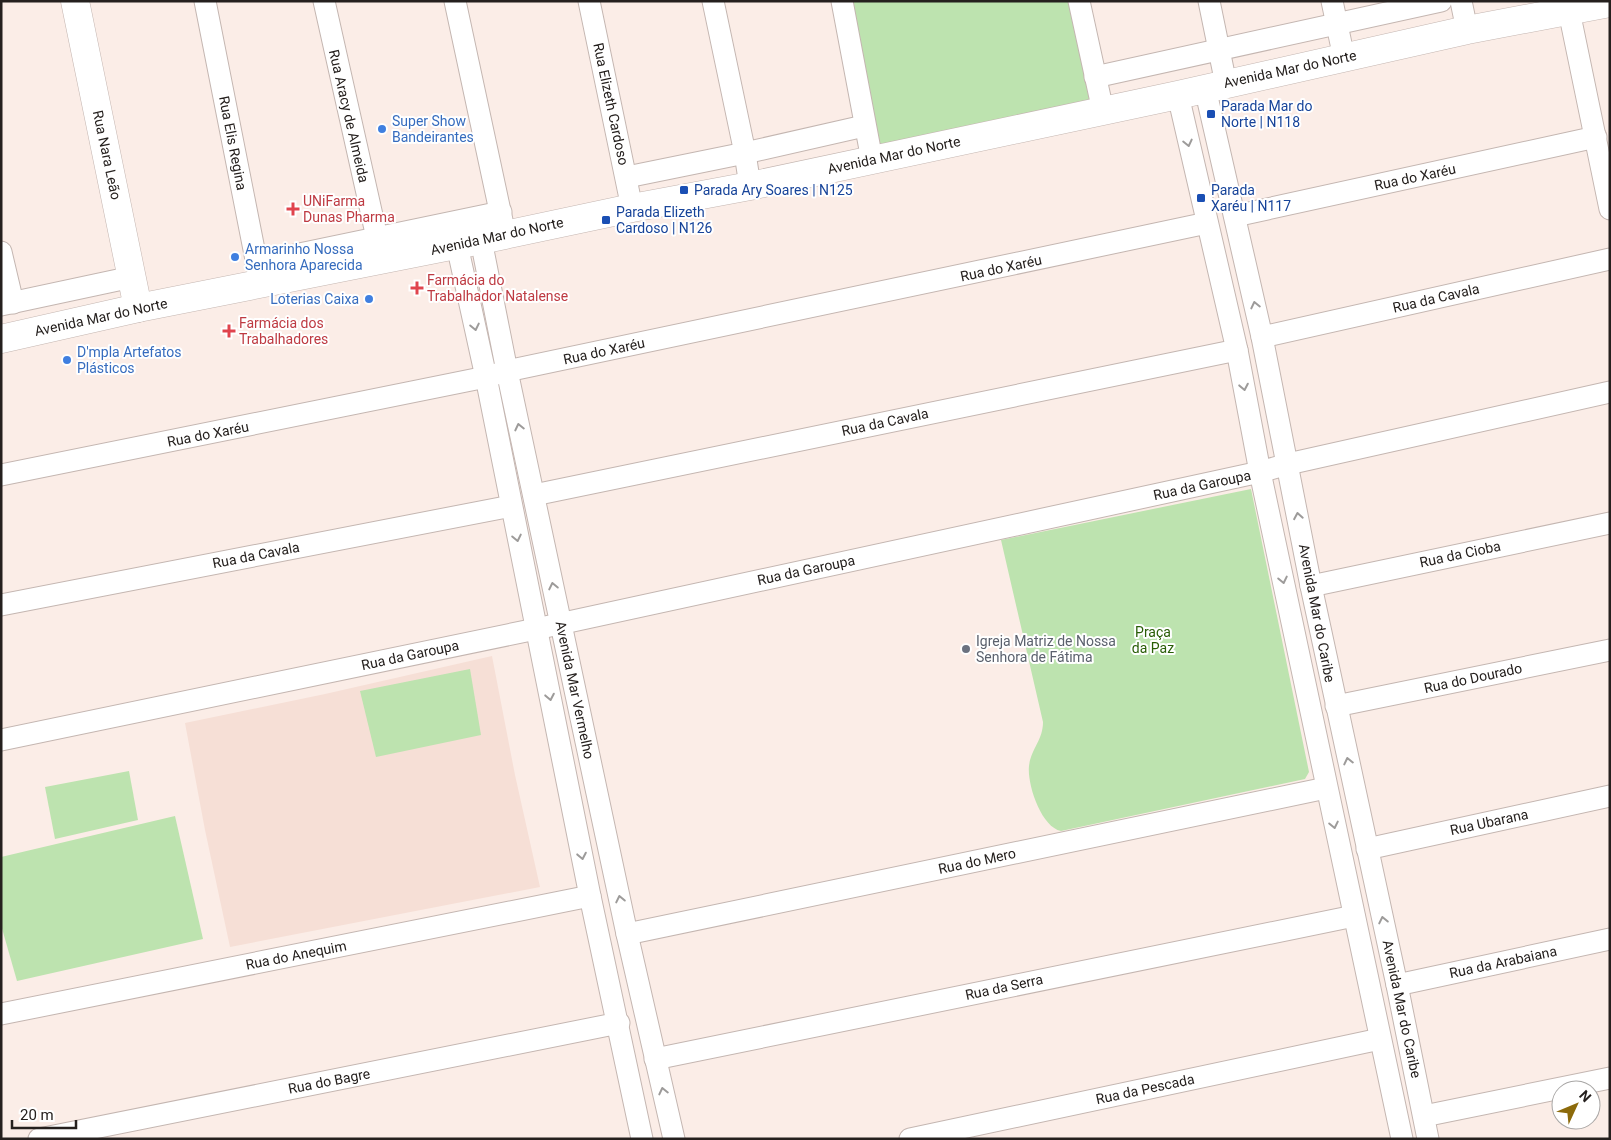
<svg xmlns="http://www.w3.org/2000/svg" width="1611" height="1140" viewBox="0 0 1611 1140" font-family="Roboto,sans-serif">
  <rect width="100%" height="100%" fill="#fbede7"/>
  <!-- built -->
  <polygon fill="#f6dfd6" points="492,656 515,775 540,887 230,947 205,830 185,723 325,694"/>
  <!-- green -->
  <g fill="#bde3af">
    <polygon points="843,1 1072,1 1093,113 870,153"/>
    <path d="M1251,489L1309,772L1305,779L1061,831C1041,827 1027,784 1029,766C1031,749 1043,740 1043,722L1001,540Z"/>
    <polygon points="470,669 481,735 376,757 360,691"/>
    <polygon points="129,771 138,820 55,839 45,787"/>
    <polygon points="175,816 203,939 17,981 1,925 1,857"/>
  </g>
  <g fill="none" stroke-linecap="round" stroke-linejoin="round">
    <defs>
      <g id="street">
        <polyline points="205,1 261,285"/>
        <polyline points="324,1 382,260"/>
        <polyline points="455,1 503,225"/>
        <polyline points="589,1 632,208"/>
        <polyline points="713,1 745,153 750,186"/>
        <polyline points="842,1 872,160"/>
        <polyline points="1079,1 1103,111"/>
        <polyline points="1209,1 1226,84"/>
        <polyline points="1332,1 1344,58"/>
        <polyline points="1461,1 1467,30"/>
        <polyline points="1569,11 1610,209"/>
        <polyline points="1095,77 1441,1"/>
        <polyline points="1205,88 1262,337 1311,586 1397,985 1428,1139"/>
        <polyline points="1178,95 1237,350 1260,472 1402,1139"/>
        <polyline points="627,177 745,153 864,126"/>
        <polyline points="1235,216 1596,137"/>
        <polyline points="481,240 507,371 627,934 674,1139"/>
        <polyline points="457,245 486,377 590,896 642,1139"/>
        <polyline points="1,252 13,303"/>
        <polyline points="256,263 501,212"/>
        <polyline points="1,305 132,277"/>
        <polyline points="1262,337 1610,259"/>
        <polyline points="1,475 486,377 507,371 1207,223"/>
        <polyline points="534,495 1237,350"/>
        <polyline points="1311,586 1610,523"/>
        <polyline points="1,605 511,506"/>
        <polyline points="1336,706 1610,650"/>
        <polyline points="1,740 536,629 1260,472 1288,464 1610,392"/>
        <polyline points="1367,849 1610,796"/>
        <polyline points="627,934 1326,788"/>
        <polyline points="1397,985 1610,939"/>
        <polyline points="1,1014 590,896"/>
        <polyline points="655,1059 1354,916"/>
        <polyline points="1424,1116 1610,1078"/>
        <polyline points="39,1139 619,1023"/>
        <polyline points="910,1139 1380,1039"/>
      </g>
      <g id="secondary">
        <polyline points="75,1 138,308"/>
        <polyline points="1,339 138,308 481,240 632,208 750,186 1178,95 1467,30 1610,3"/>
      </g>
    </defs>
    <!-- street casing -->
    <use href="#street" stroke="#c4b6b1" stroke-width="23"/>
    <!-- secondary casing -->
    <use href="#secondary" stroke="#c4b6b1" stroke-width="29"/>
    <!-- street -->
    <use href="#street" stroke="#fff" stroke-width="21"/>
    <!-- secondary -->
    <use href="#secondary" stroke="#fff" stroke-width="28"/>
  </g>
  <!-- one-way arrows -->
  <defs><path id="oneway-chevron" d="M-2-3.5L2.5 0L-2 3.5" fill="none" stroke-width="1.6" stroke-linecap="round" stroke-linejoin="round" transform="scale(1.25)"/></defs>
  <g stroke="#9d9b9a">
    <use href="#oneway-chevron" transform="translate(1188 143) rotate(77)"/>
    <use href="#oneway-chevron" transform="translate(1255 305) rotate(-103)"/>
    <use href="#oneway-chevron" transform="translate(475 327) rotate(78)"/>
    <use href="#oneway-chevron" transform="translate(1244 387) rotate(79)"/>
    <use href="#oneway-chevron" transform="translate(519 427) rotate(-103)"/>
    <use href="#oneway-chevron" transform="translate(1298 516) rotate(-100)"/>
    <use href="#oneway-chevron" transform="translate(517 538) rotate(78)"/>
    <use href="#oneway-chevron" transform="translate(1283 580) rotate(78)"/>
    <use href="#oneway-chevron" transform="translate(553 586) rotate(-102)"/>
    <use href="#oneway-chevron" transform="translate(550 697) rotate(79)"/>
    <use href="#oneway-chevron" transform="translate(1348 761) rotate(-103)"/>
    <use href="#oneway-chevron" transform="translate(1334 825) rotate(78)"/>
    <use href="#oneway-chevron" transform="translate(582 856) rotate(79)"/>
    <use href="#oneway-chevron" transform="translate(620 899) rotate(-102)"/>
    <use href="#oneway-chevron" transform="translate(1383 920) rotate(-102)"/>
    <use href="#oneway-chevron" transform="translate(663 1091) rotate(-103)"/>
  </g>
  <!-- markers -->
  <g fill="#1a4fb4" stroke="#fff" stroke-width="2">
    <rect x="1206" y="109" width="10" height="10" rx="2.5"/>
    <rect x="679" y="185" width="10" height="10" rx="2.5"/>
    <rect x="1196" y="193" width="10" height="10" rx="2.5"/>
    <rect x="601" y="215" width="10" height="10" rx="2.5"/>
  </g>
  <g fill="#3f7fe0" stroke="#fff" stroke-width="2">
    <circle cx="382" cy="129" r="5"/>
    <circle cx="235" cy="257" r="5"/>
    <circle cx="369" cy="299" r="5"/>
    <circle cx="67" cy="360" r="5"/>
  </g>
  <g fill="#e0444e" stroke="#fff" stroke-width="2">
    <path d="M290.5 201.5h5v5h5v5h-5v5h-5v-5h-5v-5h5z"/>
    <path d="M414.5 280.5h5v5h5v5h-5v5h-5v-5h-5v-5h5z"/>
    <path d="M226.5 323.5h5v5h5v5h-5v5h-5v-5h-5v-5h5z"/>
  </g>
  <circle fill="#6b7280" stroke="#fff" stroke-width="2" cx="966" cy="649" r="5"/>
  <g text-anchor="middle" stroke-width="4" stroke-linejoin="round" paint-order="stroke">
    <!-- street labels -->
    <g font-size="14" fill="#25201e" stroke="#fff">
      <text transform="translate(1290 69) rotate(-12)" y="5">Avenida Mar do Norte</text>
      <text transform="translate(611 104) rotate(78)" y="5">Rua Elizeth Cardoso</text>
      <text transform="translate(349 116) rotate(77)" y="5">Rua Aracy de Almeida</text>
      <text transform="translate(233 143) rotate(79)" y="5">Rua Elis Regina</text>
      <text transform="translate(107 155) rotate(78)" y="5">Rua Nara Leão</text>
      <text transform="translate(894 155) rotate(-12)" y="5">Avenida Mar do Norte</text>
      <text transform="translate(1415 177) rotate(-12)" y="5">Rua do Xaréu</text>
      <text transform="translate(497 236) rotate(-12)" y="5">Avenida Mar do Norte</text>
      <text transform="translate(1001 268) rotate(-12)" y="5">Rua do Xaréu</text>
      <text transform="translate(1436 298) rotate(-13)" y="5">Rua da Cavala</text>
      <text transform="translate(101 317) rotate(-12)" y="5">Avenida Mar do Norte</text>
      <text transform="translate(604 351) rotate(-12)" y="5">Rua do Xaréu</text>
      <text transform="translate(885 422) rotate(-12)" y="5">Rua da Cavala</text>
      <text transform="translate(208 434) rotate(-11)" y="5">Rua do Xaréu</text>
      <text transform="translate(1202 485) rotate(-12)" y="5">Rua da Garoupa</text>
      <text transform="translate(1460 554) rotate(-12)" y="5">Rua da Cioba</text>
      <text transform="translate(256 555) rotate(-11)" y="5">Rua da Cavala</text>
      <text transform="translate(806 570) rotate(-12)" y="5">Rua da Garoupa</text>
      <text transform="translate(1317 613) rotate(79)" y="5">Avenida Mar do Caribe</text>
      <text transform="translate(410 655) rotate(-12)" y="5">Rua da Garoupa</text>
      <text transform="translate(1473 678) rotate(-12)" y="5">Rua do Dourado</text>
      <text transform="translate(575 690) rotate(78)" y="5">Avenida Mar Vermelho</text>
      <text transform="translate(1489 822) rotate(-12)" y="5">Rua Ubarana</text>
      <text transform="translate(977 861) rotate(-12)" y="5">Rua do Mero</text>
      <text transform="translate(296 955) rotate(-11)" y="5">Rua do Anequim</text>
      <text transform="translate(1503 962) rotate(-12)" y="5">Rua da Arabaiana</text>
      <text transform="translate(1004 987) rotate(-12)" y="5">Rua da Serra</text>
      <text transform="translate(1402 1009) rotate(78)" y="5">Avenida Mar do Caribe</text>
      <text transform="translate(329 1081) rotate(-11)" y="5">Rua do Bagre</text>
      <text transform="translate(1145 1089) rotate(-12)" y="5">Rua da Pescada</text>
    </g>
    <!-- transit labels -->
    <g font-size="14" fill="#164399" stroke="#fff" text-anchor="start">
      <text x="1221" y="111">Parada Mar do<tspan x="1221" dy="16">Norte | N118</tspan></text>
      <text x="694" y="195">Parada Ary Soares | N125</text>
      <text x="1211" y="195">Parada<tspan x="1211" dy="16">Xaréu | N117</tspan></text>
      <text x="616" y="217">Parada Elizeth<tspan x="616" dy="16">Cardoso | N126</tspan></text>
    </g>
    <!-- shop labels -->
    <g font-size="14" fill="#366cbe" stroke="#fff" text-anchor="start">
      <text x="392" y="126">Super Show<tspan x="392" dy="16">Bandeirantes</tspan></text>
      <text x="245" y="254">Armarinho Nossa<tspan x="245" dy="16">Senhora Aparecida</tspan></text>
      <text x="359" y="304" text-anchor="end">Loterias Caixa</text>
      <text x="77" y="357">D'mpla Artefatos<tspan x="77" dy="16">Plásticos</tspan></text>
    </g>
    <!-- health labels -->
    <g font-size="14" fill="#be3a42" stroke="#fff" text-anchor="start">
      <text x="303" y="206">UNiFarma<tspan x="303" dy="16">Dunas Pharma</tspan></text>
      <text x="427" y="285">Farmácia do<tspan x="427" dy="16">Trabalhador Natalense</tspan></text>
      <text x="239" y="328">Farmácia dos<tspan x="239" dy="16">Trabalhadores</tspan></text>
    </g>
    <!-- park labels -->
    <g font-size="14" fill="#295d06" stroke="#fff">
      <text x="1153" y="637">Praça<tspan x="1153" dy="16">da Paz</tspan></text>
    </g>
    <!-- worship labels -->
    <g font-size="14" fill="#5b616d" stroke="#fff" text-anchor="start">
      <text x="976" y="646">Igreja Matriz de Nossa<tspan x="976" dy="16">Senhora de Fátima</tspan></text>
    </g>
  </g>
  <!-- border -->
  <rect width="1611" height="1140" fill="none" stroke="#25201e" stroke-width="5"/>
  <!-- north arrow -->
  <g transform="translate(1576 1105) rotate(46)"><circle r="24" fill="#ffffff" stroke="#a8a6a5"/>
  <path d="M0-4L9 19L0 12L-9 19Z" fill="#8c6a0b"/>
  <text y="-8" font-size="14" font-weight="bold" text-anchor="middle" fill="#25201e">N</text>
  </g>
  <!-- scale -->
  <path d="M12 1120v8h64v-8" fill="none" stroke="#25201e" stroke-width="2.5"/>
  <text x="20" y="1120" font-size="15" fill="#25201e" stroke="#ffffff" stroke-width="4" paint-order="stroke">20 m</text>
</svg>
